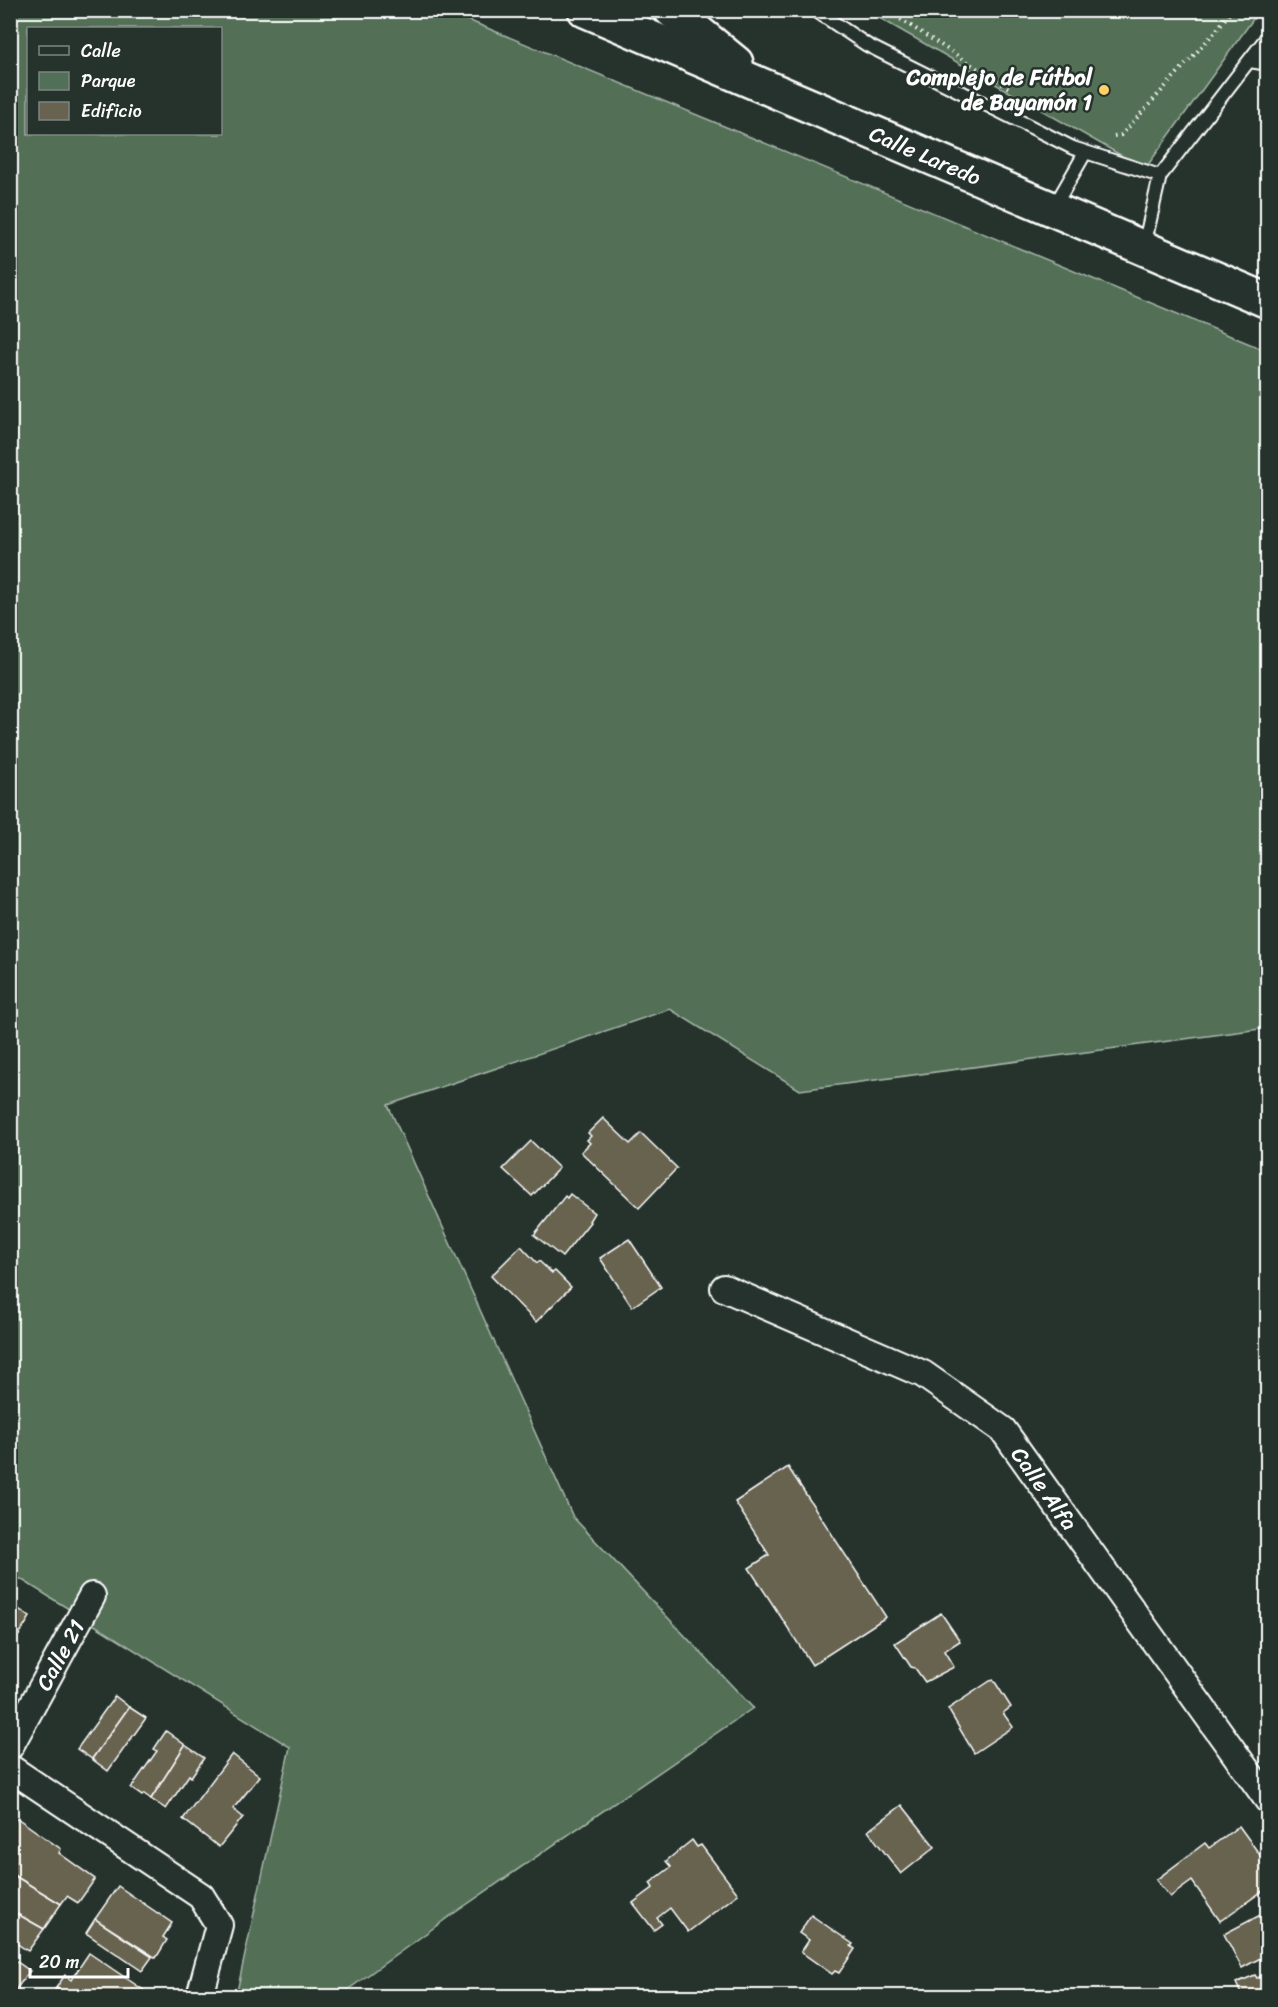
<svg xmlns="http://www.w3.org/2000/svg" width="1278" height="2007" viewBox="0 0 1278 2007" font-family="Sriracha,sans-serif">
  <rect width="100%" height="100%" fill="#26332d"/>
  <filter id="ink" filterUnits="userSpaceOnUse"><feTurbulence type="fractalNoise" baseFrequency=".0167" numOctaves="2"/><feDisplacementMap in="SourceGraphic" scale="12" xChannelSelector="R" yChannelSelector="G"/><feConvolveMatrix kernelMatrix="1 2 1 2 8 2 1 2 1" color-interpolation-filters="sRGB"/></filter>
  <g filter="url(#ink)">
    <!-- green -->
    <g fill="#526f57" stroke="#a8b7ab" stroke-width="1.5" fill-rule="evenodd">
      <path d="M10,11H446L1267,351V1028L800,1090L670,1009L388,1105L573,1517L753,1708L450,1916L339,1996H236L290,1747L11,1573ZM28,28H220V134H28Z"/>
      <polygon points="867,11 1259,11 1145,169"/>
    </g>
    <!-- building -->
    <g fill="#676350" stroke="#fff" stroke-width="1.5">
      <polygon points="603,1118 630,1144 641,1133 677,1168 639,1208 581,1152 590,1143 587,1140 591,1136 588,1133"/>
      <polygon points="531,1141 559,1168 532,1196 503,1169"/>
      <polygon points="570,1194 594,1213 589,1221 590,1222 562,1257 534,1235 565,1196 567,1198"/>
      <polygon points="629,1239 661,1287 632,1307 600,1258"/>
      <polygon points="521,1246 537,1263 539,1261 552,1273 555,1271 571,1287 536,1322 491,1276"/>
      <polygon points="788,1467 886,1617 812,1665 749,1568 769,1555 735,1502"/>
      <polygon points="10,1603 30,1617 19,1635 10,1630"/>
      <polygon points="941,1613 960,1641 944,1651 954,1667 925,1682 915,1668 911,1667 895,1643"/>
      <polygon points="10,1630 19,1635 10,1647"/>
      <polygon points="993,1679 1011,1707 1003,1713 1013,1727 974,1753 948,1709"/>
      <polygon points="115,1696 129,1707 92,1759 77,1749"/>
      <polygon points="129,1707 146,1718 108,1771 92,1759"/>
      <polygon points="166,1731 185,1745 151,1799 144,1794 142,1796 131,1788 157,1751 154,1749"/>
      <polygon points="185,1745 204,1758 191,1777 189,1775 166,1809 151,1799"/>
      <polygon points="232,1754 260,1776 233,1809 243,1817 219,1847 183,1819"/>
      <polygon points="902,1805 935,1847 901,1874 868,1831"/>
      <polygon points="17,1818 61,1849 59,1853 95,1879 78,1903 67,1896 61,1904 10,1873 10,1870 15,1862 10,1859 10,1844 15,1838 10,1834 10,1828"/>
      <polygon points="1239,1826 1268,1866 1268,1887 1220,1921 1192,1881 1170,1897 1156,1880 1205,1843 1209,1848"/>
      <polygon points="692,1840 697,1847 701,1845 738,1894 688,1932 670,1908 657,1918 662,1924 654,1930 633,1903 653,1888 650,1883 671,1867 666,1861"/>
      <polygon points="10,1873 61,1904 44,1929 10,1910"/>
      <polygon points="118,1886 172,1923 163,1937 167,1940 156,1958 95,1919"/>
      <polygon points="10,1910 44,1929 28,1951 10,1939"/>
      <polygon points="1268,1911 1268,1954 1242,1968 1224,1934"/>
      <polygon points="811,1915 853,1944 851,1946 855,1949 839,1973 835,1971 832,1974 801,1952 809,1940 799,1933"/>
      <polygon points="95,1919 152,1957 142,1971 86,1933"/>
      <polygon points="89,1953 148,1993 151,1995 149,1996 71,1996 56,1988 65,1975 71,1980"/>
      <polygon points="10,1957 30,1971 16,1989 23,1994 21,1996 10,1992"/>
      <polygon points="1268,1974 1268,1996 1242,1996 1236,1983 1255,1975 1257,1978"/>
      <polygon points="56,1988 71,1996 51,1996"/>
    </g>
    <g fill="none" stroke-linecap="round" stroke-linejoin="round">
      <defs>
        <g id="lane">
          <polyline points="815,10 867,45 1073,148 1160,176"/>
          <polyline points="1250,61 1268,64"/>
          <polyline points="1054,207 1085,153"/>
          <polyline points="1144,246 1160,176 1268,36"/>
        </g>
        <g id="street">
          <path id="s1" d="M724,1288L923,1374L1003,1430L1268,1800"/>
          <path id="s2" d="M10,1746L92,1596"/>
          <polyline points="10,1768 201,1896 219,1925 200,1996"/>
        </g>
        <g id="secondary">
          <path id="s3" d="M585,10L1268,301"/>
          <polyline points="671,10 736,63"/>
        </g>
      </defs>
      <!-- lane casing -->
      <use href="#lane" stroke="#fff" stroke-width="16"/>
      <!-- street casing -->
      <use href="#street" stroke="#fff" stroke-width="30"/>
      <!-- secondary casing -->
      <use href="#secondary" stroke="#fff" stroke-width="38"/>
      <!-- path -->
      <g stroke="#fff" stroke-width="4" stroke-dasharray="1.5 4.5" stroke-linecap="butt">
        <path d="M885,10C927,35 967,63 1009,88"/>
        <polyline points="1114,136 1121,135 1136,119 1214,33 1232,10"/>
      </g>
      <!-- lane -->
      <use href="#lane" stroke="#26332d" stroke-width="12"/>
      <!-- street -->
      <use href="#street" stroke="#26332d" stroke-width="26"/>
      <!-- secondary -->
      <use href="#secondary" stroke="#26332d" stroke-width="33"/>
    </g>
  </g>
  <!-- markers -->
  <circle fill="#ffd166" stroke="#26332d" stroke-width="2" cx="1104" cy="90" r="6"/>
  <g text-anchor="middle" stroke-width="5" stroke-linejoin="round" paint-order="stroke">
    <!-- poi labels -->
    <g font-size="22" font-weight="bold" fill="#fff" stroke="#26332d" text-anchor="end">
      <text x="1092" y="85">Complejo de Fútbol<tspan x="1092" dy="25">de Bayamón 1</tspan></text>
    </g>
    <!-- street labels -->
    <g font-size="22" fill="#fff" stroke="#26332d">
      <text dy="8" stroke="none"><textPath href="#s3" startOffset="370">Calle Laredo</textPath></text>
      <text dy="8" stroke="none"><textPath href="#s1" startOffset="386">Calle Alfa</textPath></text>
      <text dy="8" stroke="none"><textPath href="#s2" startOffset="104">Calle 21</textPath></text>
    </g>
  </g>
  <!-- margin -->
  <rect width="1278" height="2007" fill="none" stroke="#26332d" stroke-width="36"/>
  <rect x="18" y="18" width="1242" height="1971" fill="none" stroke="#fff" stroke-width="2" filter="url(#ink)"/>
  <!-- legend -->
  <rect x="27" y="27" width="195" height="108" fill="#26332d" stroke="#7d8581" stroke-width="1.5"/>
  <rect x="39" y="46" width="30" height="9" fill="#26332d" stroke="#7d8581" stroke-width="1.5"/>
  <text x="81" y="57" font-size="18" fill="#ffffff">Calle</text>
  <rect x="39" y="72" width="30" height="18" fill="#526f57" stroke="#7d8581" stroke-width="1.5"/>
  <text x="81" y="87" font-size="18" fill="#ffffff">Parque</text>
  <rect x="39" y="102" width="30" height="18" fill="#676350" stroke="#7d8581" stroke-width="1.5"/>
  <text x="81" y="117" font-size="18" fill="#ffffff">Edificio</text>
  <!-- scale -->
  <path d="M30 1968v9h98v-9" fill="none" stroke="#ffffff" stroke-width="3"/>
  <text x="39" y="1968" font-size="18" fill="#ffffff" stroke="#26332d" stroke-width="4.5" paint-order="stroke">20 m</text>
</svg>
